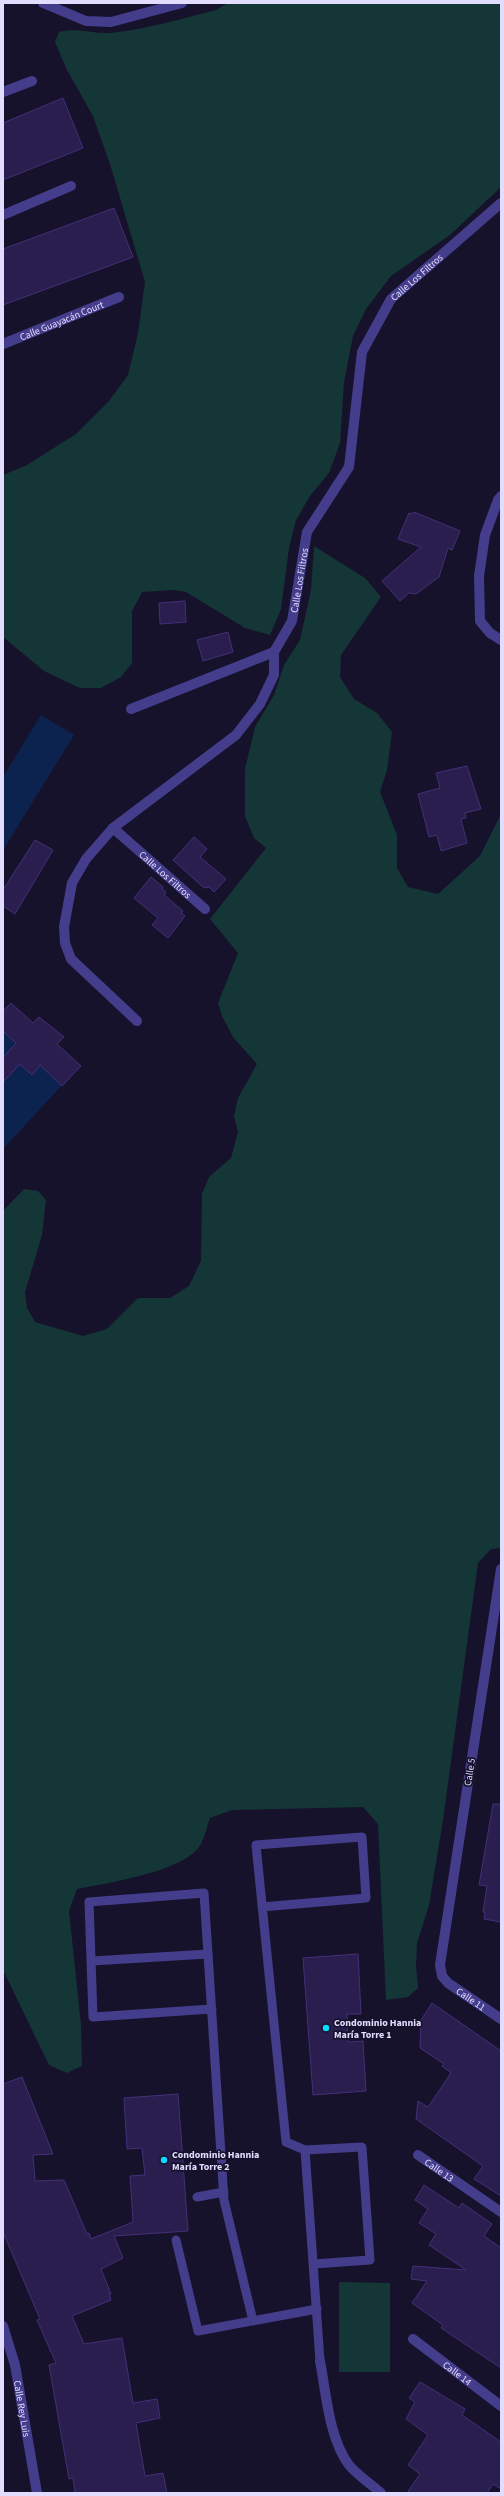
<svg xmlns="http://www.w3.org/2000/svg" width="504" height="2496" viewBox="0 0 504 2496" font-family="'Source Sans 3',sans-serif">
  <rect width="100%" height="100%" fill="#17122c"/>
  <!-- green -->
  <g fill="#153636">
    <path d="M228,3H501V187L450,235L391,276L366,309L353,336L344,382L340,443L329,473L310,496L296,520L289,548L281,609L270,635L245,628L186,592L173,590L142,592L132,611V663L121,677L101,688H80L44,671L3,637V475L27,465L76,434L109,401L128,375L138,333L145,282L110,164L93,116L67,70L55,42L59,32C77,27 93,34 111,33C147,29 181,19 216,10Z"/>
    <path d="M314,546L365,578L381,597L341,655L340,677L354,699L377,713L392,732L387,770L380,792L397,835V868L408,887L438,894L480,856L501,814V1548L491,1549L478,1563L443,1820L429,1905L417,1943L416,1965L418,1988L408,1997L386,2000L378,1824L363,1807L232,1810L210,1818C207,1827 204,1840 199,1847C181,1872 107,1883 77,1889L69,1911L81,2025L82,2066L67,2073L49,2065L3,1970V1211L24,1189L38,1191L46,1200L42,1235L25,1292L27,1308L35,1322L83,1336L107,1329L138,1298H170L189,1286L201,1261L202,1194L209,1177L231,1158L238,1132L234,1116L238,1098L257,1064L233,1037L222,1016L218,1003L238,953L210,919L266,848L254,838L245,816V769L255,727L274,695L284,665L300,640L311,590Z"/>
    <polygon points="339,2282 390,2283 390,2372 339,2372"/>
  </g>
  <!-- water -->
  <g fill="#0d234f">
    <polygon points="41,715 74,735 3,850 3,777"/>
    <polygon points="3,1026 4,1032 62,1085 3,1149"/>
  </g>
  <!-- building -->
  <g fill="#291e4d" stroke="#423079">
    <polygon points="63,98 83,148 3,180 3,123"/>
    <polygon points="114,208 133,257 3,305 3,249"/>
    <polygon points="414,512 460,531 452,550 448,548 439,577 416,594 409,593 400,601 382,581 421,547 398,539 409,513 413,514"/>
    <polygon points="185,601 186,622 160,624 159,603"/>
    <polygon points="228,632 233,652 203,661 197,640"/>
    <polygon points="467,766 481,809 465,813 466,818 461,819 467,843 441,851 437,835 429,837 418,794 440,788 436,773"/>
    <polygon points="194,837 207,849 200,857 226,879 214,892 209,887 204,888 173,860"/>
    <polygon points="35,840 53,850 15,914 3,906 3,890"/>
    <polygon points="151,877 163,887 162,889 166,892 164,895 183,911 181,913 185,916 168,938 152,925 158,918 134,898"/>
    <polygon points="11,1003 33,1023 39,1017 64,1037 57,1044 81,1066 62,1086 40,1065 32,1075 20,1064 3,1082 3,1058 16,1043 3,1031 3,1011"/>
    <polygon points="493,1804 501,1804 501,1922 484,1919 485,1912 483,1912 487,1886 479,1885"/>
    <polygon points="358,1954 361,2014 347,2014 348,2042 363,2041 366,2091 313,2095 303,1958"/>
    <polygon points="432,2003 501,2051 501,2196 474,2179 483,2166 416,2119 418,2101 428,2107 451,2073 442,2066 444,2064 420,2048 421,2020"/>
    <polygon points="22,2077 53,2154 33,2155 35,2181 64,2180 87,2234 89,2233 91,2239 133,2222 130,2176 145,2175 142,2148 127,2149 124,2098 178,2094 188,2231 114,2236 123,2258 101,2269 111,2294 109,2294 111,2300 72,2316 84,2344 122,2338 133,2403 157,2399 160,2418 136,2423 145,2476 163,2473 167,2493 75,2493 73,2478 69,2479 49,2365 56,2363 37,2320 40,2319 3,2232 3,2084"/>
    <polygon points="424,2185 459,2208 462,2203 492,2224 484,2236 501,2248 501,2368 441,2328 443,2325 412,2303 427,2281 411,2279 413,2266 466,2270 429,2245 436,2234 419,2223 428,2209 415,2200"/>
    <polygon points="420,2382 465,2409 462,2415 501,2442 501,2489 493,2484 487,2493 407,2493 420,2474 408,2465 428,2435 406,2419 415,2402 409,2398"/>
  </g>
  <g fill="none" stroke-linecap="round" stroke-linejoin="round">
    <!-- service -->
    <g stroke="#443d8b" stroke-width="9">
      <polyline points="262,1907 366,1898 362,1837 256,1845 286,2142 305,2150 320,2361"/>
      <polyline points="92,1961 208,1954"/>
      <polyline points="212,2009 93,2017 89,1902 204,1893 224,2200 253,2321"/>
      <polyline points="305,2150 362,2147 370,2260 314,2264"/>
      <polyline points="197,2197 224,2192"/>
      <polyline points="176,2240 198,2331 317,2309"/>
    </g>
    <!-- minor -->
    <g stroke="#443d8b" stroke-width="10">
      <polyline points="3,92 32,81"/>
      <polyline points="3,215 71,186"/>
      <path id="s1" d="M3,344L119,297"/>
      <polyline points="501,496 498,500 485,535 479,576 480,621 490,633 501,640"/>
      <polyline points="131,709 274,652"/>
      <path id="s2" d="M113,828L205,909"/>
      <path id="s3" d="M137,1021L71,959L65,943L64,927L72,883L86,859L113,828L236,735L260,704L274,675V652L292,621L307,532L349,467L362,352L391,299L501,203"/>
      <path id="s4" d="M501,1569L440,1965L442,1976L448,1983L501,2019"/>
      <path id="s5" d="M418,2155L501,2212"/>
      <path id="s6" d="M3,2326L15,2365L37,2493"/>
      <path id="s7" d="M413,2339L501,2406"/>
      <path d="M320,2361C326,2392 329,2439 349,2465C357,2475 371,2484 381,2493"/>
    </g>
    <!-- tertiary -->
    <polyline stroke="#443d8b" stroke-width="10" points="43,3 86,21 111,22 182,3"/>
  </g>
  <!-- markers -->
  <g fill="#0adafe" stroke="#17122c" stroke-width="1.5">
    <circle cx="326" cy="2028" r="4"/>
    <circle cx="164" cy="2160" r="4"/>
  </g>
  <g text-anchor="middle" stroke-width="3.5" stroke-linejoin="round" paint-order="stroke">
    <!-- street labels -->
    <g font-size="10" fill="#e2ddff" stroke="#17122c">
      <text dy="4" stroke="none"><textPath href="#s3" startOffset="899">Calle Los Filtros</textPath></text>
      <text dy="4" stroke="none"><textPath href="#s1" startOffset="63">Calle Guayacán Court</textPath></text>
      <text dy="4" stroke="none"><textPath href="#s3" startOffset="563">Calle Los Filtros</textPath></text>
      <text dy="4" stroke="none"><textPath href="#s2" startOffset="70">Calle Los Filtros</textPath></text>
      <text transform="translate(469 1772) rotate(-81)" y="4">Calle 5</text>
      <text dy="4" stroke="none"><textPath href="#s4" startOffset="449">Calle 11</textPath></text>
      <text dy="4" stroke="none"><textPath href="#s5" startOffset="26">Calle 13</textPath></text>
      <text dy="4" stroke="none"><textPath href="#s7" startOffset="56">Calle 14</textPath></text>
      <text dy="4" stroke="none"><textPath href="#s6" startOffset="85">Calle Rey Luis</textPath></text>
    </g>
    <!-- poi labels -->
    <g font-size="10" font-weight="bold" fill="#e2ddff" stroke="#17122c" text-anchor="start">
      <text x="334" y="2026">Condominio Hannia<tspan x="334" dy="12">María Torre 1</tspan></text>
      <text x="172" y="2158">Condominio Hannia<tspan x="172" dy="12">María Torre 2</tspan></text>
    </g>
  </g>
  <!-- border -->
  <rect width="504" height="2496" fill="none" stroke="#e2ddff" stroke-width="8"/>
</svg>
